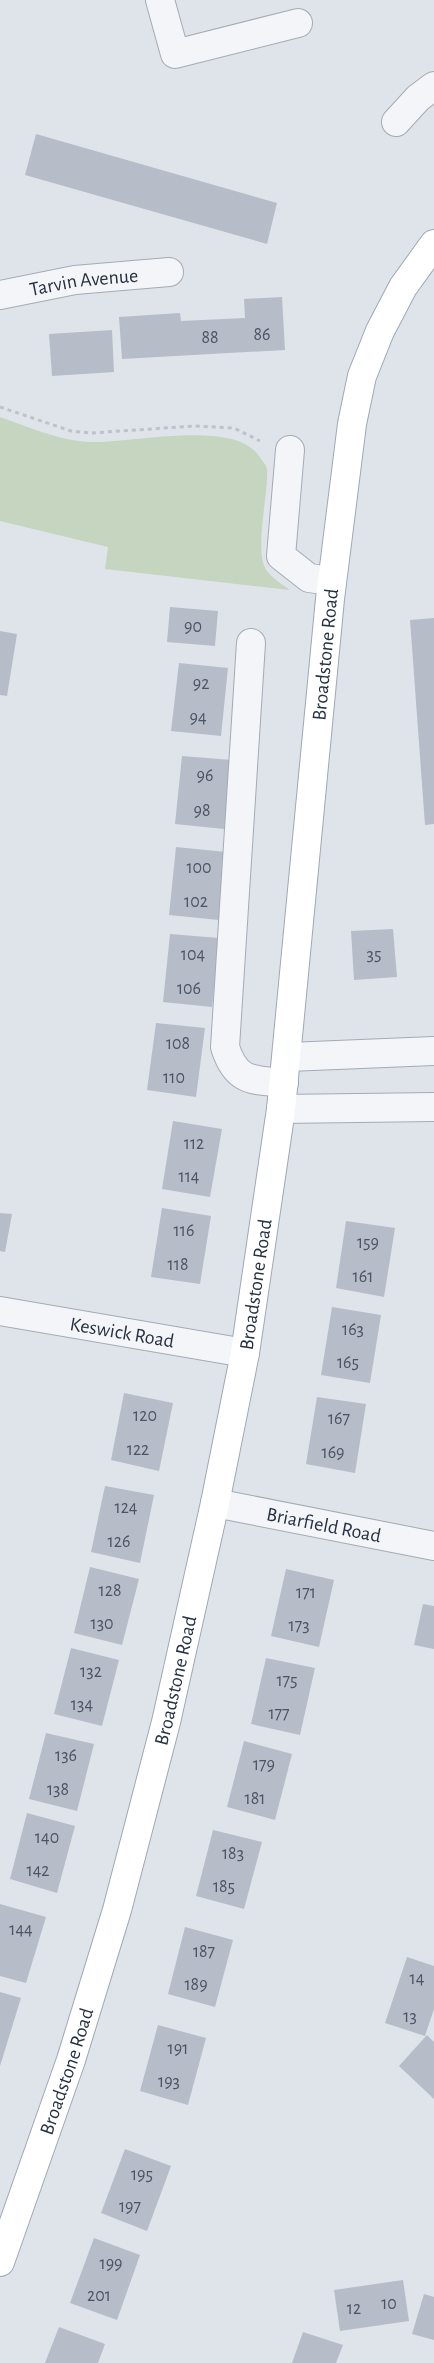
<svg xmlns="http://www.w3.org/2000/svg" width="434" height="2363" viewBox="0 0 434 2363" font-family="'Alegreya Sans',sans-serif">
  <rect width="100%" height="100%" fill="#dfe4ea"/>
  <!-- green -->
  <path fill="#c5d5c0" d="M0,417C28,427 58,440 88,442C129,444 234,418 259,456C262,460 266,465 267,469C269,494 253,552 267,571C272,578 283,585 290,590L105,569L108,547L0,521Z"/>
  <!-- building -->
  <g fill="#b6bdc8">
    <polygon points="36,134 277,203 267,244 25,175"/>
    <polygon points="282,297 285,350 122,359 119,317 180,313 181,321 245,318 244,299"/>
    <polygon points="112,330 114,372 52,376 49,334"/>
    <polygon points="170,607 218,611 215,646 167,642"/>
    <polygon points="434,618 434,824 425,825 410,620"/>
    <polygon points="0,631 17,634 7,696 0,695"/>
    <polygon points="179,663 228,668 221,736 171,731"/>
    <polygon points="182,756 232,760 224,829 175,824"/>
    <polygon points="176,847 226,852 219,920 169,915"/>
    <polygon points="393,929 397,977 354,980 351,931"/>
    <polygon points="170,934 219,938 212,1007 163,1002"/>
    <polygon points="156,1023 205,1028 196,1097 147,1090"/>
    <polygon points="173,1121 222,1129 210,1197 162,1189"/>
    <polygon points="162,1208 211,1216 200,1284 151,1277"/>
    <polygon points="0,1213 12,1214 5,1252 0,1251"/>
    <polygon points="346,1221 395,1228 384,1297 336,1288"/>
    <polygon points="332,1307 381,1315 370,1383 321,1375"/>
    <polygon points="124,1393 173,1403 159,1471 111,1460"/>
    <polygon points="317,1397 366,1404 355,1473 306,1464"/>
    <polygon points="105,1486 154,1495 140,1563 91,1552"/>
    <polygon points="90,1567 139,1579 122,1645 74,1633"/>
    <polygon points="286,1569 334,1580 319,1647 271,1636"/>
    <polygon points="423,1604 434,1606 434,1649 414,1645"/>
    <polygon points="71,1648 119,1660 102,1726 54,1714"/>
    <polygon points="266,1658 315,1668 300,1735 251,1724"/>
    <polygon points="46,1733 94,1744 77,1811 29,1799"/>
    <polygon points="244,1741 292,1754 275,1820 227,1807"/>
    <polygon points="27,1813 75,1826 57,1893 10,1879"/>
    <polygon points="213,1830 262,1842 244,1909 196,1896"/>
    <polygon points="0,1904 46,1917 26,1983 0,1976"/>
    <polygon points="185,1927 233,1940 215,2007 168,1994"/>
    <polygon points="407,1957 434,1966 434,2009 425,2036 385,2023"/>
    <polygon points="0,1992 21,1998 0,2066"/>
    <polygon points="158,2025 206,2038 188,2105 140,2091"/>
    <polygon points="427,2035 434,2042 434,2099 399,2066"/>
    <polygon points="125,2149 171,2166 147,2231 101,2213"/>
    <polygon points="94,2238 140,2255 117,2320 70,2303"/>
    <polygon points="403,2280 409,2321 340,2331 334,2290"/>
    <polygon points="424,2294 434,2297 434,2340 412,2334"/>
    <polygon points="59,2327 105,2344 98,2363 45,2363"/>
    <polygon points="303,2332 343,2345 336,2363 292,2363"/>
  </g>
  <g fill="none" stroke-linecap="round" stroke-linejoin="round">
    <defs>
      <g id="minor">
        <polyline points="160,0 175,54 298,23"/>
        <polyline points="396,122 418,98 434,86"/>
        <path id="s1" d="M0,295L75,280L169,272"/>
        <polyline points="290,450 281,556 309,578 332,581"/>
        <path d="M251,643L225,1047C236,1082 252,1080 284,1083"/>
        <polyline points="288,1057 434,1051"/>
        <polyline points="281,1109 434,1107"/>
        <path id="s2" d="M0,1311L245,1353"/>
        <path id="s3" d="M215,1503L434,1546"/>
      </g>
      <g id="major">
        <path id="s4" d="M0,2262L71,2060L117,1910L166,1722L215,1503L245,1353L281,1109L330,599L352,424L362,376L380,331L403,287L434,244"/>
      </g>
    </defs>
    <!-- minor casing -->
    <use href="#minor" stroke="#a4abb5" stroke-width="30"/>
    <!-- major casing -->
    <use href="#major" stroke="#9ea8b7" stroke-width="30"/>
    <!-- path -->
    <polyline stroke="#bec2c9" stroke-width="3" stroke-dasharray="4 4" stroke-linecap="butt" points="0,407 71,431 91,433 195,426 234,428 260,441"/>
    <!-- minor -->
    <use href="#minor" stroke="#f3f5f8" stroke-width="28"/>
    <!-- major -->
    <use href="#major" stroke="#fff" stroke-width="28"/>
  </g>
  <g text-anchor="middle" stroke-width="4" stroke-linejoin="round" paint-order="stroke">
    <!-- number labels -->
    <g font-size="18" fill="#4b5464">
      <text x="262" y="340">86</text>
      <text x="210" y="343">88</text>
      <text x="193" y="632">90</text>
      <text x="201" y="689">92</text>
      <text x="198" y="723">94</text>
      <text x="205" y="781">96</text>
      <text x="202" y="816">98</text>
      <text x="199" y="873">100</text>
      <text x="196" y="907">102</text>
      <text x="193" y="960">104</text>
      <text x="374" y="960">35</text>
      <text x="189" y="994">106</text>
      <text x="178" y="1049">108</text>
      <text x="174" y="1083">110</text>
      <text x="194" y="1149">112</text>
      <text x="189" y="1182">114</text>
      <text x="184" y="1236">116</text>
      <text x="368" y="1248">159</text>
      <text x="178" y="1270">118</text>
      <text x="363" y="1282">161</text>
      <text x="353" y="1335">163</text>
      <text x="348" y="1368">165</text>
      <text x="145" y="1421">120</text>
      <text x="339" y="1424">167</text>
      <text x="138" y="1455">122</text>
      <text x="333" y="1458">169</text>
      <text x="126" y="1513">124</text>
      <text x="119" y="1547">126</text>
      <text x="110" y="1596">128</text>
      <text x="306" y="1598">171</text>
      <text x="102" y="1629">130</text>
      <text x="299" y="1631">173</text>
      <text x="91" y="1677">132</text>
      <text x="287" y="1686">175</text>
      <text x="82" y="1710">134</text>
      <text x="279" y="1719">177</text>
      <text x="66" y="1761">136</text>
      <text x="264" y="1770">179</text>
      <text x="58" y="1795">138</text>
      <text x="255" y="1804">181</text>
      <text x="47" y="1843">140</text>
      <text x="233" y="1859">183</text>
      <text x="38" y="1876">142</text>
      <text x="224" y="1892">185</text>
      <text x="21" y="1935">144</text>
      <text x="204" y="1957">187</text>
      <text x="417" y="1984">14</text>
      <text x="196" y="1990">189</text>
      <text x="410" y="2022">13</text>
      <text x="178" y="2054">191</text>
      <text x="169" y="2087">193</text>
      <text x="142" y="2180">195</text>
      <text x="130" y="2212">197</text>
      <text x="111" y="2269">199</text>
      <text x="99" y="2301">201</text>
      <text x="389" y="2309">10</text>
      <text x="354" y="2314">12</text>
    </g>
    <!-- street labels -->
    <g font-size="20" fill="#273143" stroke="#eff3f7">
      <text dy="7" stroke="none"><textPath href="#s1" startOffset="85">Tarvin Avenue</textPath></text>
      <text dy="7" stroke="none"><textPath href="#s4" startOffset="1646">Broadstone Road</textPath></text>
      <text dy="7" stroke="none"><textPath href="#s4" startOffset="1012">Broadstone Road</textPath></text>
      <text dy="7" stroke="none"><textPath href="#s2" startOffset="124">Keswick Road</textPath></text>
      <text dy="7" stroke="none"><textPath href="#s3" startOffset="111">Briarfield Road</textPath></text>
      <text dy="7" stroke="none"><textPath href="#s4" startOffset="608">Broadstone Road</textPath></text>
      <text dy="7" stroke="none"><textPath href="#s4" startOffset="202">Broadstone Road</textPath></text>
    </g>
  </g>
</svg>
